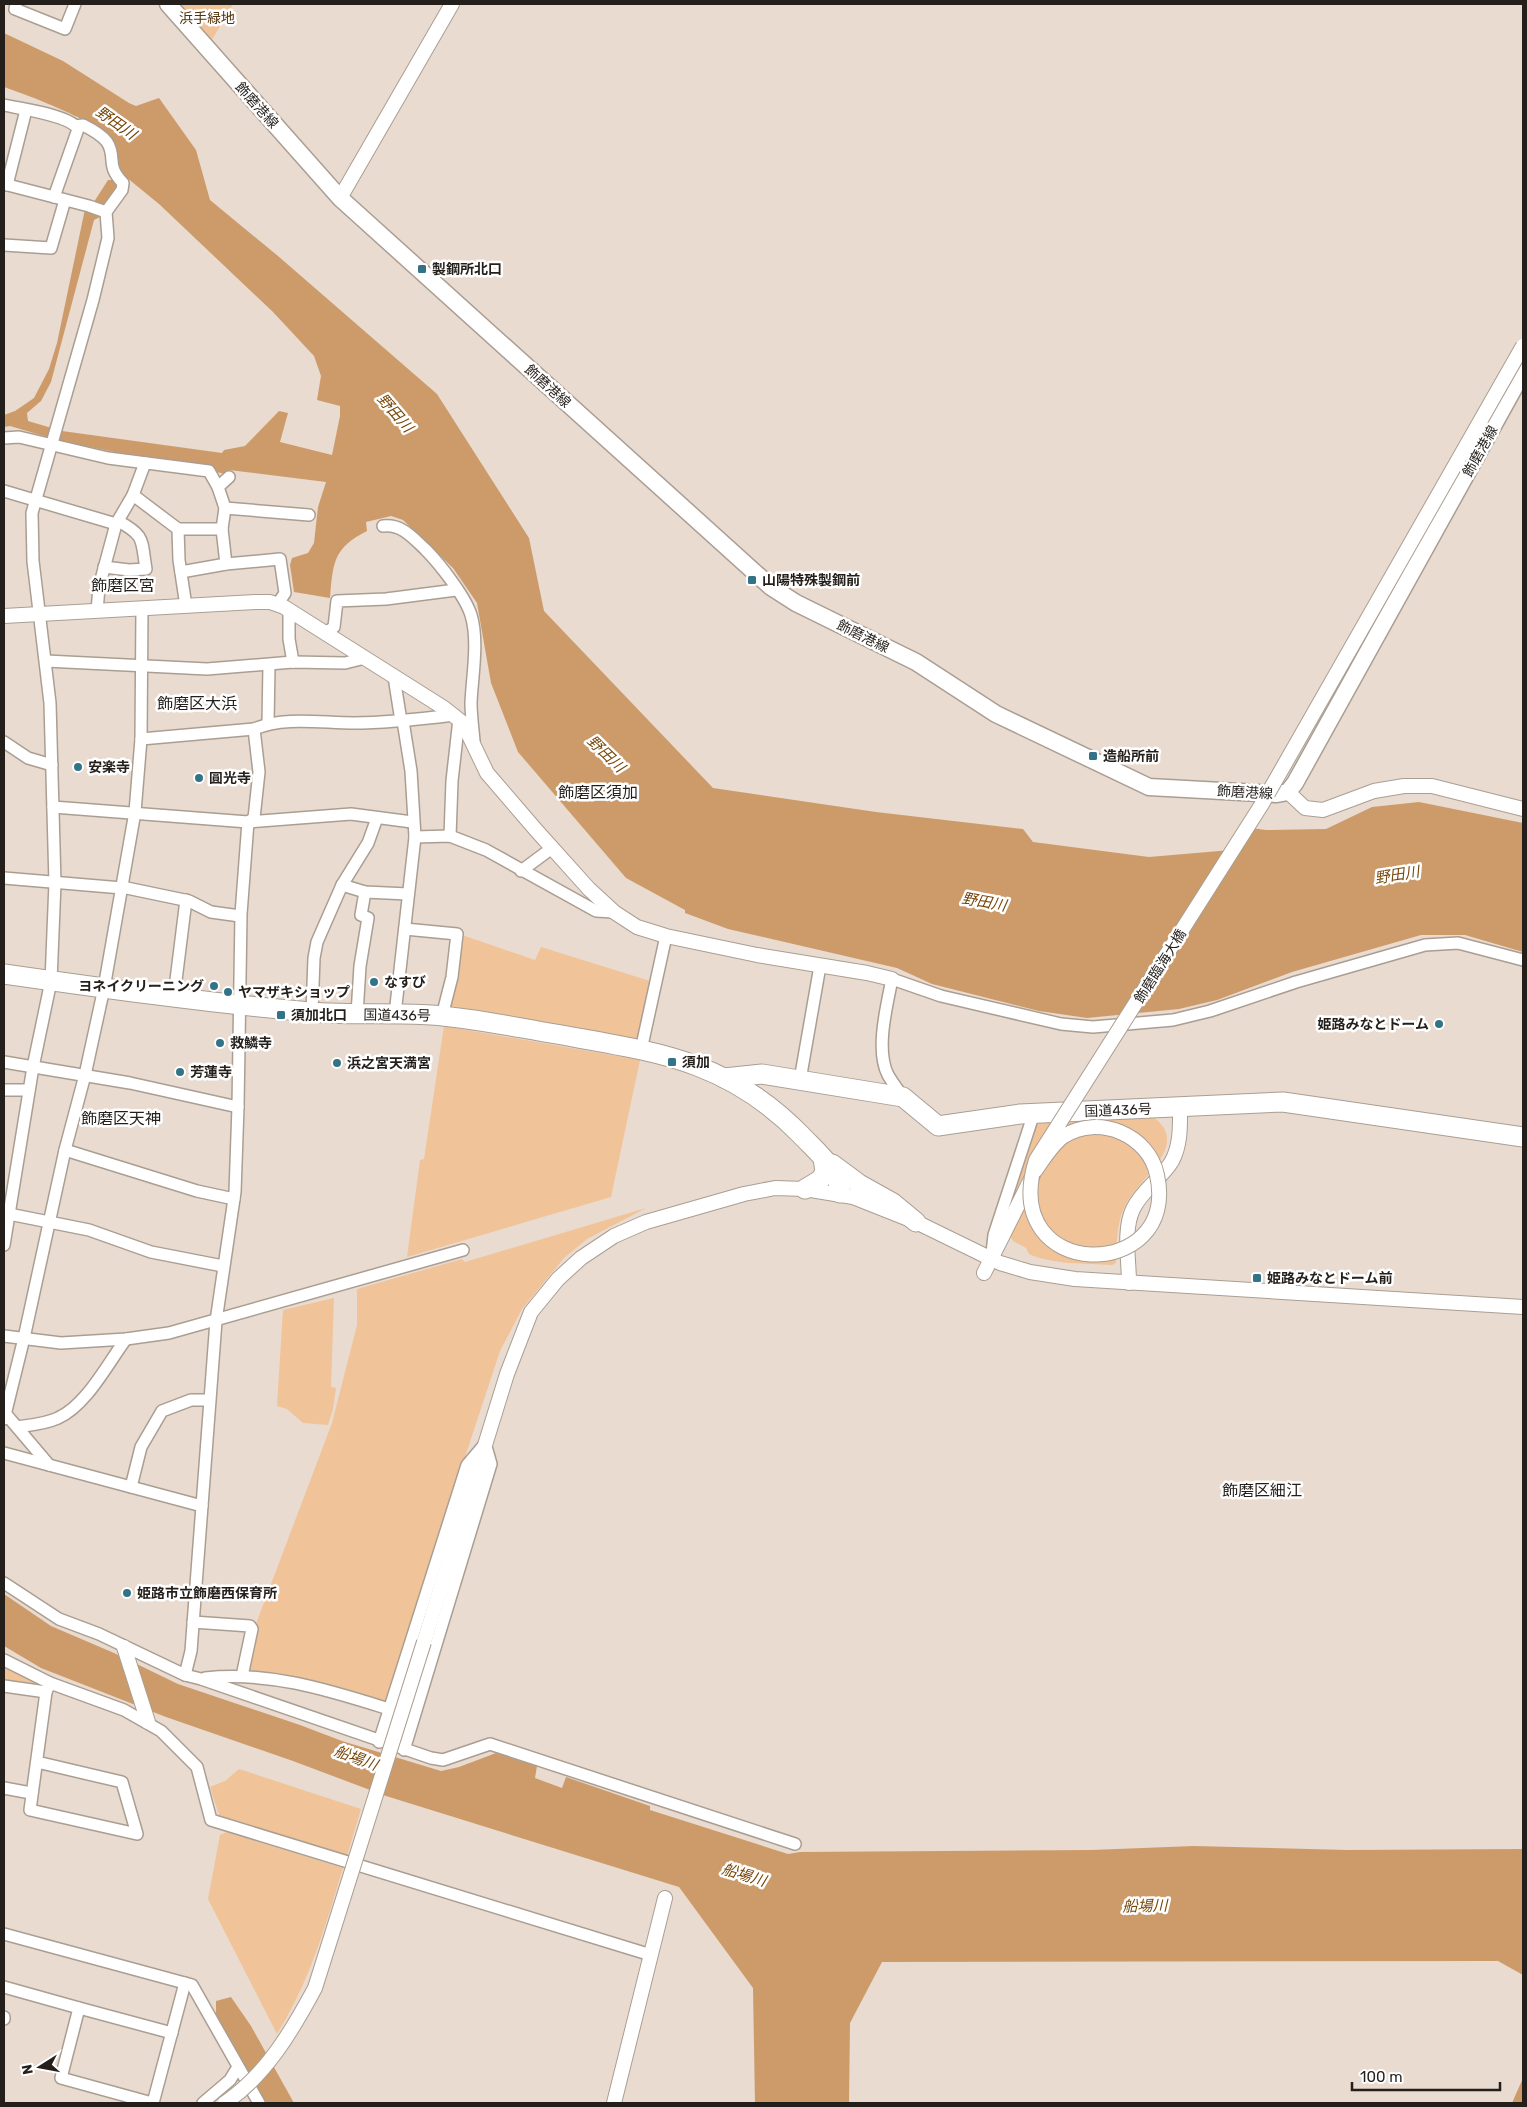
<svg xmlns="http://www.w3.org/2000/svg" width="1527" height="2107" viewBox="0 0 1527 2107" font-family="Rubik,'Noto Sans JP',sans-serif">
  <rect width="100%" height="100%" fill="#e9dbcf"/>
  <!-- green -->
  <g fill="#f1c398">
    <polygon points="175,4 233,4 210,43"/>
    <polygon points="462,935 535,960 541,947 650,981 637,1040 449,1006"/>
    <polygon points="444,1026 640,1060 611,1197 407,1257 420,1160 424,1159"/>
    <path d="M1150,1115C1193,1142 1143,1175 1127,1202C1116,1221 1117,1242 1116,1263L1112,1265C1085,1263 1054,1265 1029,1254L1026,1248L1013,1241L1002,1222L1035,1126L1050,1118Z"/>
    <polygon points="646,1208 587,1239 564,1258 522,1309 500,1351 465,1457 388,1704 246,1670 254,1629 332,1423 357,1325 357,1289 462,1259 465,1262"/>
    <polygon points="334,1298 331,1387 336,1388 333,1409 328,1425 303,1423 287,1409 277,1406 283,1310"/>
    <polygon points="4,1665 40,1682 39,1687 4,1680"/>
    <polygon points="239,1769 361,1809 347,1856 220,1818 210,1787 225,1781"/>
    <path d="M227,1832L343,1868C325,1927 310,1981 277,2034L208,1899L220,1835Z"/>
  </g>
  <!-- water -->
  <g fill="#cd9b6a" fill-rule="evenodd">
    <path d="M4,33L63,61L129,103L136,106L159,98L196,150L210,200L278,256L437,394L529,538L544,611L713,788L876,812L1023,829L1033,842L1149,857L1231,850L1243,827L1266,830L1326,829L1372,807L1419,802L1523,823V952L1465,935H1421L1292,972L1217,1000L1179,1009L1087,1018L1039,1011L932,984L897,968L728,929L685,913V910L626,878L518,752L491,683L477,603L453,568L403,520L391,516L366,522L367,531C333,548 333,563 330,598L294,592L290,565L292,558L308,553L314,543L318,507L326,482L229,470L226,474L64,442L10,426L4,427V415L15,411L34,398L49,369L57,343L85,209L92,205L108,180H114C118,171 119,156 116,146C107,124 27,95 4,87ZM126,177L159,204L273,312L314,356L321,376L317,400L340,406V416L332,455L280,442L288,413L279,411L245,446L224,450L222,453L62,431L28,421L27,413L41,401L51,382L94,220L102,216L119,188L117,185Z"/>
    <polygon points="4,1594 51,1626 114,1653 178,1684 300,1725 342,1741 441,1771 459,1767 496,1753 537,1766 535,1778 562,1788 566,1777 650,1806 650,1810 788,1854 800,1852 1091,1850 1194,1846 1348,1850 1523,1849 1523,1975 1498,1961 882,1962 850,2023 849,2103 755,2103 753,1988 679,1887 386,1796 293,1761 166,1717 41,1668 4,1646"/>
    <polygon points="231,1997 251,2026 294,2103 263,2103 216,2016 216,2001"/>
    <polygon points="1523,2078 1523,2103 1512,2103"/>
  </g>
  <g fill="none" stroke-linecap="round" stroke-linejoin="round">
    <defs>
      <g id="minor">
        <polyline points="16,4 15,9 65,29 75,4"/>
        <path d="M4,105C21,109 70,115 78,129L54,197"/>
        <polyline points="4,184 89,206 106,212"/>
        <polyline points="7,185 26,110"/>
        <polyline points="4,245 51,248 65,200"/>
        <polyline points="4,438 19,437 108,458 209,471 218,487 225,508 222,529 226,564"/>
        <polyline points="218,487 229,477"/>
        <polyline points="4,491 116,524"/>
        <polyline points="133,495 178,529 179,560 186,606"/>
        <polyline points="225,508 309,515"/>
        <path d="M383,526C402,524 412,537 425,549C439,563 465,596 471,615C479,641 472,677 471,703C471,715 473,729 474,741"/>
        <polyline points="178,529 222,529"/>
        <path d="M104,567L129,570L146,569C141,540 146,536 118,521"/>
        <polyline points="181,572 226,564 280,559 285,593 277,605"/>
        <polyline points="289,610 289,639 293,662"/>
        <polyline points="97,611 99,587 116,524 133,495 145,463"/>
        <polyline points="325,633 334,627 337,601 386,599 456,590"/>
        <polyline points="46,661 207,669 293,662 345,663 365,658"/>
        <polyline points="394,677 401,721"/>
        <polyline points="268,724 269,665"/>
        <path d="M141,739L254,729C285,716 321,723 354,723C387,723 421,719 454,715"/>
        <polyline points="4,742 28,758 52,765"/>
        <polyline points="53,807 248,822 351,814 412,822"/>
        <polyline points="450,836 452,781 459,719"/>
        <polyline points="415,837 450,836 486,850 596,911 614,912"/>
        <polyline points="521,871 552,848"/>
        <polyline points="4,878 122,888"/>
        <polyline points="342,885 365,892 408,894"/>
        <polyline points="122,887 189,901 211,912 240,916"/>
        <polyline points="405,929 457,934 452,977 442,1016"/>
        <polyline points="174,996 186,900"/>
        <polyline points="312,1012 314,958 317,942 342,885 368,843 377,818"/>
        <polyline points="357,1014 360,966 368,918 361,915 365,892"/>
        <polyline points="395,1014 415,837 411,771 403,721"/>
        <polyline points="641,1050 666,936"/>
        <polyline points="4,1062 130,1083 238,1107"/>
        <polyline points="800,1080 820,966"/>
        <polyline points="4,1090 29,1090"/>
        <path d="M903,1097C898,1090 892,1082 888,1075C875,1050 887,1005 892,979L941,996L1061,1024L1093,1027L1173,1020L1210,1011L1296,982L1425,945L1458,943L1523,960"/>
        <polyline points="65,1150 197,1191 234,1199"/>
        <polyline points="9,1214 89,1230 151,1252 223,1266"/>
        <path d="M4,1245L33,1067L51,981L55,883L50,703L33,561L32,513L93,300L108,238L106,212L122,190L123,183C105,165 117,157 107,142C101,134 91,129 83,125L76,126"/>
        <polyline points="992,1253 994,1235 1034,1113"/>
        <polyline points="4,1336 61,1343 126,1339 169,1333 463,1250"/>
        <polyline points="5,1413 49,1465"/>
        <polyline points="4,1419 24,1338 65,1150 85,1075 104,988 135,812 141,739 142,608"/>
        <path d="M17,1427C31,1425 45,1424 58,1418C86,1406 108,1363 126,1339"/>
        <polyline points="4,1453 202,1506"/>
        <polyline points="131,1487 141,1447 162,1411 191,1400 209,1400"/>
        <polyline points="4,1583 59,1619 99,1634 185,1675 201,1679 431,1758 443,1760 490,1744 795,1844"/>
        <polyline points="193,1622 250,1626 252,1629 242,1676"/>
        <polyline points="4,1660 50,1683"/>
        <polyline points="185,1675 191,1651 216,1321 235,1192 238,1107 241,914 248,822 254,818 259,772 254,729"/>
        <path d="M205,1678C270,1671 328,1690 389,1709"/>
        <polyline points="4,1686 46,1692"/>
        <polyline points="379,1742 467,1465 484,1445"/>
        <polyline points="404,1750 491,1464 485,1443"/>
        <polyline points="37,1762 122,1782 137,1834 30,1810 46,1692 50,1683 124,1710 161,1731 197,1767 211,1820 651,1955"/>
        <polyline points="4,1788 31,1793"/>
        <polyline points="4,1934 192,1985 259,2103"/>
        <polyline points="4,1987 79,2008"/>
        <polyline points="4,2017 4,2019"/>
        <polyline points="152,2103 61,2078 79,2008 172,2033"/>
        <polyline points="153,2103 185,1983"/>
        <polyline points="203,2103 230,2080 238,2067"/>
      </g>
      <g id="tertiary">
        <polyline points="340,198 452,4"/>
        <polyline points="4,616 255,602 270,602 284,607 444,708 463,723 487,773 536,830 589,889 614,912 637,927 666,936 757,955 867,973 892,979"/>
        <polyline points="1288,792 1305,808 1323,810 1374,791 1404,786 1432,786 1523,809"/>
        <polyline points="984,1273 1033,1175"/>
        <path d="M1129,1283C1129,1260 1123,1230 1133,1209C1142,1190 1162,1178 1172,1161C1181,1144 1180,1125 1180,1107"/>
        <polyline points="424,1642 507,1374 531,1312 558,1279 581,1258 614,1236 646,1222 744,1194 775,1188 805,1189 853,1197 916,1222 1000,1263 1030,1272 1075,1279 1523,1307"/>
        <polyline points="124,1647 148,1722"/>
        <polyline points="614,2103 665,1898"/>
      </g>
      <polyline id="secondary" points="168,4 340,198 771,587 796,603 916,662 996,714 1149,787 1277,794 1288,792 1295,783 1523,372"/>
      <g id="trunk">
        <path d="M4,974C102,988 201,1002 300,1011C343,1016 387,1012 431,1015C473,1018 514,1027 556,1034C655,1052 727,1059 801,1135C817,1152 839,1169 840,1193"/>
        <polyline points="724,1078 762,1074 903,1097 938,1126 1020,1114 1283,1102 1523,1137"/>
        <polyline points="832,1164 859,1184 893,1203 916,1222"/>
        <polyline points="805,1189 820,1180 825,1172 823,1158"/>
      </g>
    </defs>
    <!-- minor casing -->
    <use href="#minor" stroke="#aa9e92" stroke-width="14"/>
    <!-- tertiary casing -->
    <use href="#tertiary" stroke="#aa9e92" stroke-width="16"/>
    <!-- secondary casing -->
    <use href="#secondary" stroke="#aa9e92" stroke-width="19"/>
    <!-- trunk casing -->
    <use href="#trunk" stroke="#aa9e92" stroke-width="21"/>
    <!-- minor -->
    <use href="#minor" stroke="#fff" stroke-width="11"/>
    <!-- tertiary -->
    <use href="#tertiary" stroke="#fff" stroke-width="14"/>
    <!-- secondary -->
    <use href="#secondary" stroke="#fff" stroke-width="16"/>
    <!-- trunk -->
    <use href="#trunk" stroke="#fff" stroke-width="19"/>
    <defs>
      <g id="tertiary-bridge">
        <path d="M1035,1171C1043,1160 1052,1144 1064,1136C1099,1114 1149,1135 1157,1175C1181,1283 997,1284 1036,1160L1262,804L1523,346"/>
        <path d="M225,2103C266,2075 292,2031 315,1988L424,1642"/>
      </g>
    </defs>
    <!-- tertiary-bridge casing -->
    <use href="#tertiary-bridge" stroke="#aa9e92" stroke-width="16" stroke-linecap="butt"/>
    <!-- tertiary-bridge -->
    <use href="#tertiary-bridge" stroke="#fff" stroke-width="14"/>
  </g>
  <!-- markers -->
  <g fill="#337387" stroke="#fff" stroke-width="2">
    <rect x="417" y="264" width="10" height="10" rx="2.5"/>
    <rect x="747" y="575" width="10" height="10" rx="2.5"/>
    <rect x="1088" y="751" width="10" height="10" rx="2.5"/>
    <circle cx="78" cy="767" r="5"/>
    <circle cx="199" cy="778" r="5"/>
    <circle cx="374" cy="982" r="5"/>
    <circle cx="214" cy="986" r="5"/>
    <circle cx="228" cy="992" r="5"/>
    <rect x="276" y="1010" width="10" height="10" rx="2.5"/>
    <circle cx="1439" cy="1024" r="5"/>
    <circle cx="220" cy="1043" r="5"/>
    <rect x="667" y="1057" width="10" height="10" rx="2.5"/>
    <circle cx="337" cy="1063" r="5"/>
    <circle cx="180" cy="1072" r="5"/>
    <rect x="1252" y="1273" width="10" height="10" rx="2.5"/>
    <circle cx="127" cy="1593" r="5"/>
  </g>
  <g text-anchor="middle" stroke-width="5" stroke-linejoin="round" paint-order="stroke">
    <!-- park labels -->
    <g font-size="14" fill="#55330c" stroke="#fff">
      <text x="207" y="23">浜手緑地</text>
    </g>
    <!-- street labels -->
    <g font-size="14" fill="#241f1b" stroke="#fff">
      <text transform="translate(257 105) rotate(48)" y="5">飾磨港線</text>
      <text transform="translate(548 386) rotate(42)" y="5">飾磨港線</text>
      <text transform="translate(1480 451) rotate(-61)" y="5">飾磨港線</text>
      <text transform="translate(863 636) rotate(26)" y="5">飾磨港線</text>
      <text transform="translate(1245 792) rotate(3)" y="5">飾磨港線</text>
      <text transform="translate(1160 966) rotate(-58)" y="5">飾磨臨海大橋</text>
      <text transform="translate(397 1015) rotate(1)" y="5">国道436号</text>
      <text transform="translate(1118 1110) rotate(-2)" y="5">国道436号</text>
    </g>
    <!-- poi labels -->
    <g font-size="14" font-weight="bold" fill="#241f1b" stroke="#fff" text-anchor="start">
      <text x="432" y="274">製鋼所北口</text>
      <text x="762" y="585">山陽特殊製鋼前</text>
      <text x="1103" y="761">造船所前</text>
      <text x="88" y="772">安楽寺</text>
      <text x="209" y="783">圓光寺</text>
      <text x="384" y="987">なすび</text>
      <text x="204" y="991" text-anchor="end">ヨネイクリーニング</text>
      <text x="238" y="997">ヤマザキショップ</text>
      <text x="291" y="1020">須加北口</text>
      <text x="1429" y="1029" text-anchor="end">姫路みなとドーム</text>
      <text x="230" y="1048">救鱗寺</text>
      <text x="682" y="1067">須加</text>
      <text x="347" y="1068">浜之宮天満宮</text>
      <text x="190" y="1077">芳蓮寺</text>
      <text x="1267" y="1283">姫路みなとドーム前</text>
      <text x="137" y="1598">姫路市立飾磨西保育所</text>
    </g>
    <!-- water labels -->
    <g font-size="15" font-style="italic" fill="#764608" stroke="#fff">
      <text transform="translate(116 123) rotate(35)" y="5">野田川</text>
      <text transform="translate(395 413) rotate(49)" y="5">野田川</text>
      <text transform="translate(606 754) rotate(44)" y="5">野田川</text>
      <text transform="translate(1397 875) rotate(-9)" y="5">野田川</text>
      <text transform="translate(984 902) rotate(10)" y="5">野田川</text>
      <text transform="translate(356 1758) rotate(20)" y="5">船場川</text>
      <text transform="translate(744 1875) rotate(17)" y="5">船場川</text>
      <text transform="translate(1145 1906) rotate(-1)" y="5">船場川</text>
    </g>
    <!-- quarter labels -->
    <g font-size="16" fill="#241f1b" stroke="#fff">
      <text x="123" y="591">飾磨区宮</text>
      <text x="197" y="709">飾磨区大浜</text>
      <text x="598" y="798">飾磨区須加</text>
      <text x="121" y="1124">飾磨区天神</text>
      <text x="1262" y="1496">飾磨区細江</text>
    </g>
  </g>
  <!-- border -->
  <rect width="1527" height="2107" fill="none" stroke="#241f1b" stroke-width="10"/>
  <!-- north arrow -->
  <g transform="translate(40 2067) rotate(259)" stroke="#ffffff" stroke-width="4" paint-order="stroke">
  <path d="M0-4L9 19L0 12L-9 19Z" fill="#241f1b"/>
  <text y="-8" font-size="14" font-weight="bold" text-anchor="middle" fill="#241f1b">N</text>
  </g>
  <!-- scale -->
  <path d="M1352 2082v8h148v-8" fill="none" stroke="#241f1b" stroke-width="2.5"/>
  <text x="1360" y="2082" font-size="15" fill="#241f1b" stroke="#ffffff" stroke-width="4" paint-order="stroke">100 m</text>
</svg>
